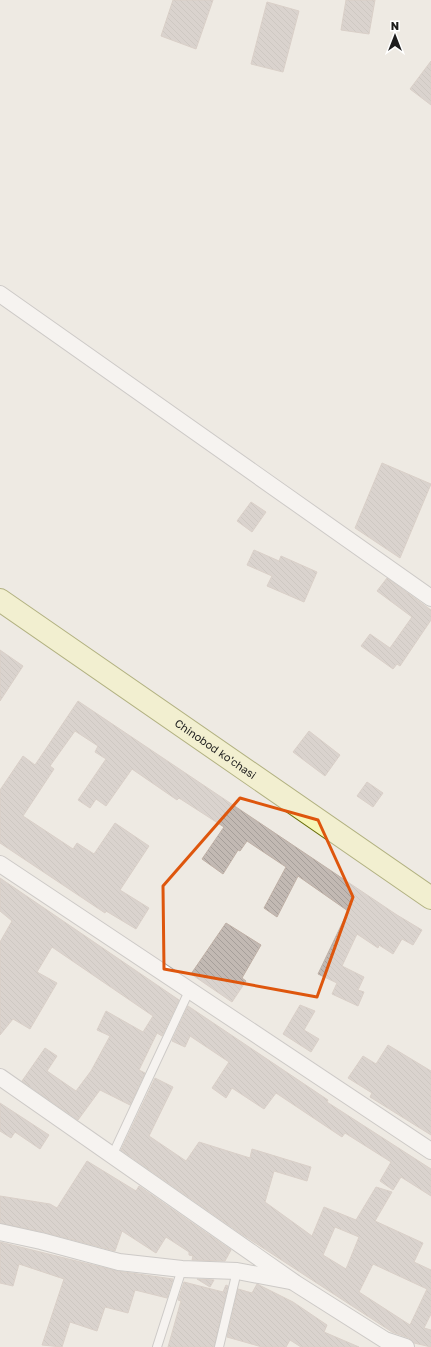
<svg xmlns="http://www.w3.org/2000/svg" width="431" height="1347" viewBox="0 0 431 1347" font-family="'Golos Text',sans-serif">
  <defs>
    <pattern id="building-back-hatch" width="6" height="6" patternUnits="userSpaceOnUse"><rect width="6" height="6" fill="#c2b9b3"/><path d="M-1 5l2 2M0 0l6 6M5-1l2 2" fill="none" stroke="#a69f9a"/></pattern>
  </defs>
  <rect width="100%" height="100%" fill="#eeeae3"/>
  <!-- building -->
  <g fill="url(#building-back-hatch)" stroke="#bfb0a6" fill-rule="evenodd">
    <polygon points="173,0 213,0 196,49 161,36"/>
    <polygon points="346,0 375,0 369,34 341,30"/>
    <polygon points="267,2 299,11 283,72 251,64"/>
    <polygon points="431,61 431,105 410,89"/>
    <polygon points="382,463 431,484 400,558 355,528"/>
    <polygon points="251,502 266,512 252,532 237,521"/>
    <polygon points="254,550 279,561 281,556 317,572 304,602 267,586 272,576 247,565"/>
    <polygon points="387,578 431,610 431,620 400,666 397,664 393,669 361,646 370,634 390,648 412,617 377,591"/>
    <polygon points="0,650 23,666 0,701"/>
    <polygon points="78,701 397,915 422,930 413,945 402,939 393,954 379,945 378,948 357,934 342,966 364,977 358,990 364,992 358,1006 332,994 337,983 318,974 348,911 298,876 277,917 264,908 286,867 247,841 240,851 238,850 223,874 202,859 224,827 179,798 177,800 132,769 106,806 96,799 90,808 78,800 106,759 95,752 98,746 75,731 50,766 54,769 23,816 73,849 77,843 94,854 115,823 149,846 120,890 149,908 136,929 106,911 105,913 0,843 0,790 23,756 35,765"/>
    <polygon points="309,731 340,755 325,776 293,752"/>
    <polygon points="367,782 383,793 373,807 357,796"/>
    <polygon points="0,878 179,1000 162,1036 157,1033 139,1070 145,1073 130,1105 100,1090 78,1120 22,1081 45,1048 57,1056 47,1071 76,1091 91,1071 110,1036 97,1030 106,1011 143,1032 153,1016 52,947 37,972 57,983 30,1029 13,1019 0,1035 0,942 12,921 0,911"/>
    <polygon points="226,923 261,945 242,978 246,981 232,1002 191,974"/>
    <polygon points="300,1005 315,1011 304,1030 319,1039 311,1052 283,1034"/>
    <polygon points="188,1006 328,1100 327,1102 431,1169 431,1196 401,1177 393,1190 380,1181 391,1162 345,1133 342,1137 276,1093 264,1109 232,1088 226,1098 212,1088 229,1062 190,1036 185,1047 172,1041"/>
    <polygon points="388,1045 431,1071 431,1135 370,1097 372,1093 348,1078 363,1056 376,1064"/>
    <path d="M155,1078L173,1087L149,1136L186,1161L199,1142L250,1158L252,1149L311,1167L307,1181L274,1171L265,1202L312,1236L324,1207L356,1220L376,1187L392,1192L375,1221L423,1243L414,1262L431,1270V1314L424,1328L431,1330V1347L414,1343L409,1338L392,1332L240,1233L121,1150ZM335,1227L359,1237L346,1269L323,1255ZM373,1264L427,1289L410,1325L359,1292Z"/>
    <polygon points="0,1103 49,1135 40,1149 15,1132 11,1138 0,1131"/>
    <polygon points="87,1161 136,1191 139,1186 231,1250 225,1261 192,1260 193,1256 189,1255 189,1252 166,1237 156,1253 122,1231 115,1251 43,1232 0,1223 0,1196 50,1204 57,1208"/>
    <polygon points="0,1242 117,1271 173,1279 167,1298 135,1290 128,1313 105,1307 97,1331 70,1322 62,1347 42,1345 64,1279 19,1264 13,1286 0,1283"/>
    <polygon points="197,1279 214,1280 210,1287"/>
    <polygon points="184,1282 223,1292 226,1285 228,1286 214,1347 168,1347 181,1301 178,1300"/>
    <polygon points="257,1284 293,1302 327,1325 324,1332 359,1347 301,1347 290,1340 286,1347 262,1347 227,1337 238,1289 252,1293"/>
  </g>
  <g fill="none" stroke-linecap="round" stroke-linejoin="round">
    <defs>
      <g id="lane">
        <polyline points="112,1156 190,989"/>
        <polyline points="157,1347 182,1269"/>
        <polyline points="219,1347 237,1271"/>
      </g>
      <g id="street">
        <polyline points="0,294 431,598"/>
        <polyline points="0,864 431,1151"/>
        <polyline points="0,1077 295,1283 385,1340 406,1347"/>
        <polyline points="0,1232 41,1241 119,1262 182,1269 237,1271 290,1281"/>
      </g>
      <g id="secondary">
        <path id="s1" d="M0,600L431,898"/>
      </g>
    </defs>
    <!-- lane casing -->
    <use href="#lane" stroke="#a4a4a4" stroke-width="10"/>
    <!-- street casing -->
    <use href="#street" stroke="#a4a4a4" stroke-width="18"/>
    <!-- secondary casing -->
    <use href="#secondary" stroke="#686e09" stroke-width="24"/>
    <!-- lane -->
    <use href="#lane" stroke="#fff" stroke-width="8"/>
    <!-- street -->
    <use href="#street" stroke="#fff" stroke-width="16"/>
    <!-- secondary -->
    <use href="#secondary" stroke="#f6f6b8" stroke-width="22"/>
  </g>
  <!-- marked area -->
  <path d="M0 0H431V1347H0ZM240,798L318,820L353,897L317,997L164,969L163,886Z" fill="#eeeae3" fill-opacity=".55" fill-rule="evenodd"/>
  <path fill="none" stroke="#de560d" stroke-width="3" stroke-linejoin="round" d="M240,798L318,820L353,897L317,997L164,969L163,886Z"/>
  <g text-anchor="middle" stroke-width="4" stroke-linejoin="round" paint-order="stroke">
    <!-- street labels -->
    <g font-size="11" fill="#1d1d1d" stroke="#fff">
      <text dy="4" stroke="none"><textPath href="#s1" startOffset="262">Chinobod ko'chasi</textPath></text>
    </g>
  </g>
  <!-- north arrow -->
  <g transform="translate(395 36)" stroke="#ffffff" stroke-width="3" paint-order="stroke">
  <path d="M0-3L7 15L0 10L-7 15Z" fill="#1d1d1d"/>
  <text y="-6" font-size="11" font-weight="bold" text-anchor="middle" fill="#1d1d1d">N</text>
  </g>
</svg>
